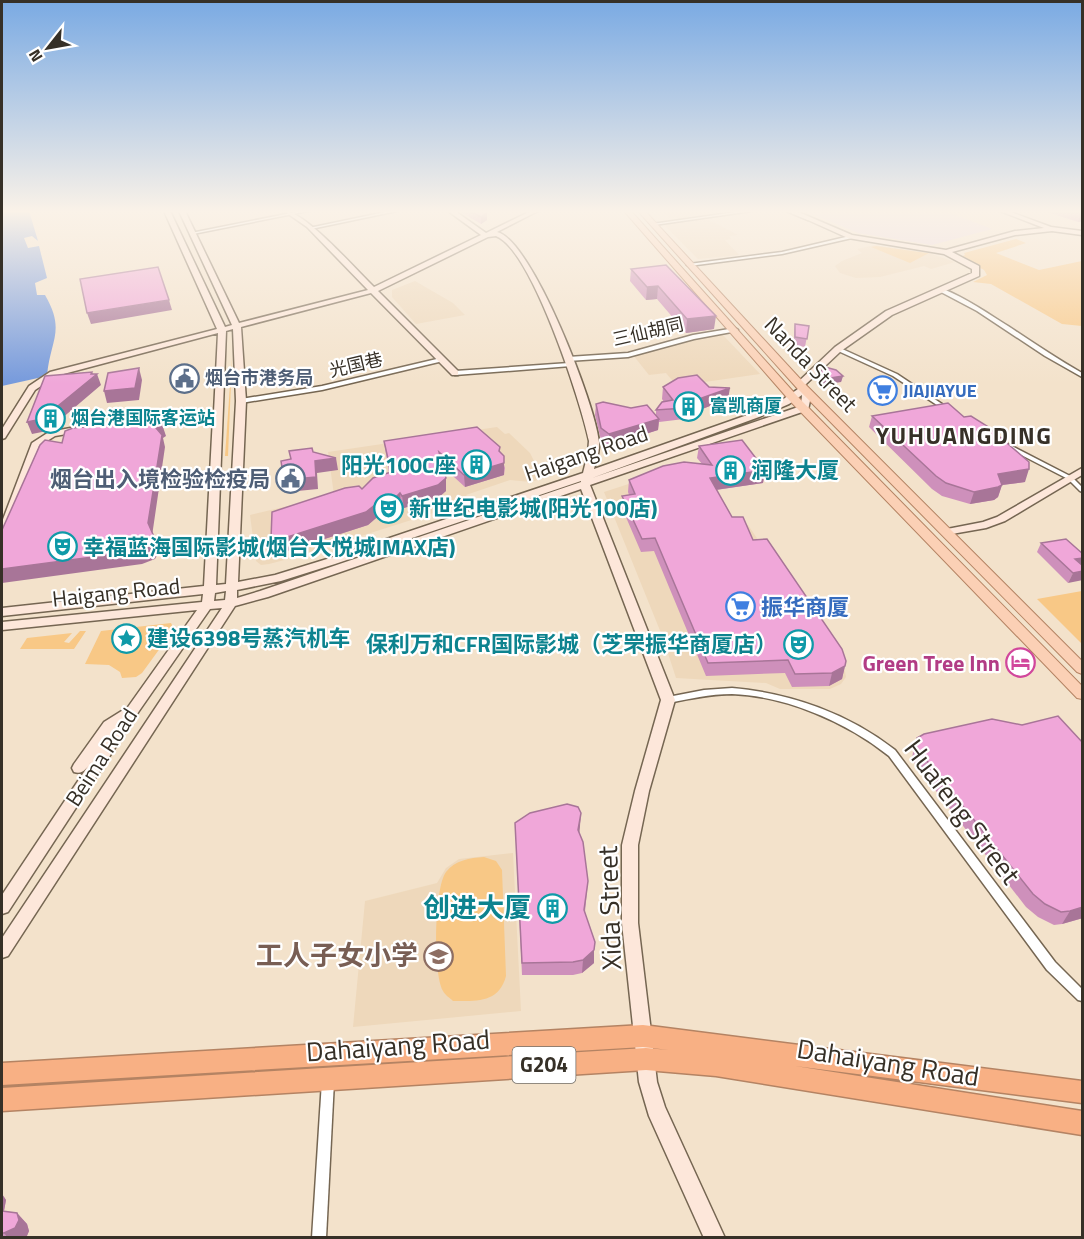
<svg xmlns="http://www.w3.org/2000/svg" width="1084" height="1239" viewBox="0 0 1084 1239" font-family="'Titillium Web','Noto Sans SC',sans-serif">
  <rect width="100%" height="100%" fill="#f3e2cb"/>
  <!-- built -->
  <g fill="#eed8bb">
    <polygon points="661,211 715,211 717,212 685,217 689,220 709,220 738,235 729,236 731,239 725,240 739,255 698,259 664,225 681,222 677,217 670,218"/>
    <polygon points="875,245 929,253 955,262 931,269 924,266 880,277 856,278 840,273 835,266 842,261 862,253 857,249"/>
    <polygon points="415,281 453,303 465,315 416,324 392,297 392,290"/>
    <polygon points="722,334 760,374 677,386 666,373 649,375 633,355 695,338"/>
    <polygon points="497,427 505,434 509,433 530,453 534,461 542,466 554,466 550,476 531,482 510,480 466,495 471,501 292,558 269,564 261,565 256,561 250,515 334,495 328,452"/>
    <polygon points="690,464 733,524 748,525 844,666 846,677 841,684 830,689 780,689 766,683 676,678 663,638 604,492"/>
    <polygon points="513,853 521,1011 353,1027 365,901 437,883 446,868 459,859"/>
  </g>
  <!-- medical -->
  <polygon fill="#e8d4e3" points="805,211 945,211 992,229 932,245 858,233"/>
  <!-- green -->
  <g fill="#f8c886">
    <polygon points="1016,239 1026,243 996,253 1039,270 1082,261 1082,326 1062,324 991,284 973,282 987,275 984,270 960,257 965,255 964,253"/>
    <polygon points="876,246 927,253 929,253 910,263 871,247"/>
    <polygon points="232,357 228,456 225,456"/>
    <polygon points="1082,591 1082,644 1037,599"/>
    <polygon points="171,623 174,629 142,673 136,677 122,678 120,672 109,665 85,664 101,631"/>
    <polygon points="80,631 86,631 74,649 20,649 27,638 72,633 64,642 69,643"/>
    <path d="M484,857L496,861L502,870L506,976C499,1003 477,1001 453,1001C450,998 445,995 443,991C433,973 434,888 446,872C455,860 470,858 484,857Z"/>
  </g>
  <!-- water -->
  <path fill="#769adc" d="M2,211H29L38,241L32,236L24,238L28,248L39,246L47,278L35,283L37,295H45C66,331 50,340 47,376L2,386Z"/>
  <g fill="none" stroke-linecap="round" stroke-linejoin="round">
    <defs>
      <g id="street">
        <polygon points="301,211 308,211 193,234 191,233"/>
        <polygon points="390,211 397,211 311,229 309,228"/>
        <polygon points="743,211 752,211 654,225 652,224"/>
        <polygon points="786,211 791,211 812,219 808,220"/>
        <polygon points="850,236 852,237 852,238 782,254 689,266 687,265 689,264 782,252"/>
        <path d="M943,289C966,298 987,313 1008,326C1032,342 1057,359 1082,373V377L1045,356L977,311L941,292L940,291Z"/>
        <polygon points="735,328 738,330 737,331 694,339 628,357 568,361 565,359 568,357 628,353 693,335"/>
        <polygon points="836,348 840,348 897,374 951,410 950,411 946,411 893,376 836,350"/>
        <polygon points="441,358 444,360 443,361 322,390 241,403 238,401 241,399 322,386"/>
        <polygon points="569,363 571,364 571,366 455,375 452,373 455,371"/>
        <polygon points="1008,444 1072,477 1082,487 1082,492 1080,491 1068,479 1006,447 1005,446"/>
        <path d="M732,688C791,693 849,714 895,750L1055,962L1082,989V1001L1078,1000L1047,970L889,756C847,722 786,696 732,694C710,694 689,699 668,703L665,702L664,700L665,698L668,697L704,690Z"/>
        <polygon points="328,1075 332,1077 334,1081 326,1238 312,1238 322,1081 324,1077"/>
      </g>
      <g id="secondary">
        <path d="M164,211H170L225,327L232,325L179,211H185L239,323L368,290L307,227L284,211C305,211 357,271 374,287L481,235L448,211H455L486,233L531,211H538L497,232C532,240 596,406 599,442C600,451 596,461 594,469L753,413L782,400L798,389L796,385L797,383L835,347L886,311L972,273V269L944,254L848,238L788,211H796L852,235L946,250L1015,231L1044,228L1000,211H1008L1051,227L1082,231V235L1052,231L1015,235L952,252L979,266V276L892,315L841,351L805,385L811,396L808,410L590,485L675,700L649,791L638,845V923L657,1082L665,1107L725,1238H704L649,1116L639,1082L622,923V845L635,791L661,700L581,489L268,597L235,606L8,956L2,958V938L222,608L210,609L139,711L8,912L2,914V895L92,760C87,767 84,775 74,772L72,768L74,764L104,722L128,707L197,610L2,630V622L202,602L203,594L2,616V608L204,586L213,417L137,425L132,422L137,419L214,412L218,333L56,376L35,390L5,438L2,439V429L29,386L50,372L217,329ZM496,236C532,250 581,402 589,441L588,453L583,473L327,559L275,575L238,582L246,401L241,327L371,293L452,375H458V371L378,291L488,237ZM233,329L236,401L226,584L216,585L226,331ZM802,395L801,406L592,478L759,417L789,404ZM581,481V482L260,591L237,598V590L281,581L335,564ZM226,591L225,600L214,601L215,593Z"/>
        <polygon points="81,426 84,427 84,431 55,436 39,446 7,535 2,538 2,522 32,443 49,432"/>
        <polygon points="1082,468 1082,475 1005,521 986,528 946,535 941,532 942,530 983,522 997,517"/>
      </g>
      <g id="primary">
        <polygon points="624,211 631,211 798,397 1082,686 1082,699 1077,698 790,401"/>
        <polygon points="638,211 645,211 804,383 1082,661 1082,674 1077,672 796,387"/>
      </g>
      <polygon id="highway" points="643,1025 1082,1081 1082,1103 795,1066 1082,1111 1082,1135 716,1076 646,1070 2,1111 2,1088 646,1048 669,1050 643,1047 2,1085 2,1063"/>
    </defs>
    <!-- street casing -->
    <use href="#street" stroke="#756652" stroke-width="3"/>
    <!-- secondary casing -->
    <use href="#secondary" stroke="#756652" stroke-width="3"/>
    <!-- primary casing -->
    <use href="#primary" stroke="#b48363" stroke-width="2"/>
    <!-- highway casing -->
    <use href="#highway" stroke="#b48363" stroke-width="3"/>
    <!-- street -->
    <use href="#street" fill="#fff" fill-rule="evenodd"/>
    <!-- secondary -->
    <use href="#secondary" fill="#fde7da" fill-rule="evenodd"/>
    <!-- primary -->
    <use href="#primary" fill="#fbd0b5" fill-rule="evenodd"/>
    <!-- highway -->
    <use href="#highway" fill="#f8b084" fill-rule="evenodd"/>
  </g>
  <!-- wall -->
  <g fill="#ce90bb">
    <polygon points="459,211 484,211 487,212 487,220 481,224"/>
    <polygon points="1044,211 1083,211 1083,221 1078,222"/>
    <polygon points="666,265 714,329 686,333 657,299 646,300 630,281 631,269"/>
    <polygon points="795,324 809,326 805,347 794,345 794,332"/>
    <polygon points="819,374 843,376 841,382 823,384 818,379"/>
    <polygon points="663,387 709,387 728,399 697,411 684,419 659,422 658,430 608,446 601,440 595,415 596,404 656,415 656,410 664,402 662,399"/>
    <polygon points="872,416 1025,482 1002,485 998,497 994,500 970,504 942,496 932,489 869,427"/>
    <polygon points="384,441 500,447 500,451 505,468 504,475 465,487 443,467 446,478 446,491 439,497 404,508 401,505 396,511 384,515 382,513 368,525 281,553 274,551 271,539 362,489 389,473"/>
    <polygon points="699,446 765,470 763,483 716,490 732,517 753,540 846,661 842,679 829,686 792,687 785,673 706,676 654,551 641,552 622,508 622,496 629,495 628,492 629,480 702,464 697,458"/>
    <polygon points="1041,543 1083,554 1068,583 1037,552"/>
    <polygon points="917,738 1083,918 1062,924 1054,925 1038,917 1026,907 912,760 913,752"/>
    <polygon points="515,823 580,826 579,833 588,881 585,912 594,963 582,973 573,975 522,975"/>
    <polygon points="2,1194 6,1200 4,1211 17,1213 27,1224 29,1231 26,1238 2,1238"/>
  </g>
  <!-- shaded-wall -->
  <g fill="#a87598">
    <polygon points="487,212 487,220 481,224 481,217"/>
    <polygon points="1083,212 1083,221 1078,222 1081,213"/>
    <polygon points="658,286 657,299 646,300 647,287"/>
    <polygon points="169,300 172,310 91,324 87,313"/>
    <polygon points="716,316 714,329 686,333 687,319"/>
    <polygon points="139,368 142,380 139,400 107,403 104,391"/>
    <polygon points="92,372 94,377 97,374 101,385 47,431 32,434 27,422 91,374"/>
    <polygon points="843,376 841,382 823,384 824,379"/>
    <polygon points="730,388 728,399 697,411 684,419 685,408 699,399"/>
    <polygon points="659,419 658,430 608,446 609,434"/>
    <polygon points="162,424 166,436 163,438 165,447 152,536 148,523 156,428"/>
    <polygon points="504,456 504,475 465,487 464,475"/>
    <polygon points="336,458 338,470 317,473 318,489 287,492 284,480 315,461"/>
    <polygon points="1029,469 1025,482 1002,485 998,497 994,500 970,504 974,492 998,474"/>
    <polygon points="765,470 763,483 708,491 710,478"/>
    <polygon points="446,478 446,491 439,497 404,508 402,496"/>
    <polygon points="400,493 401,505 396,511 384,515 382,503"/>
    <polygon points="380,501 382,513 368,525 281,553 278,540"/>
    <polygon points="155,539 159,552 155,559 142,564 2,583 2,569"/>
    <polygon points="1083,558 1083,564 1081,567 1075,559"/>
    <polygon points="1083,571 1083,580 1068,583 1073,573"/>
    <polygon points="845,666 842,679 829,686 832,673"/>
    <polygon points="581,813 580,826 578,843 578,830"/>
    <polygon points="1083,907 1083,918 1062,924 1070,911"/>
    <polygon points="594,950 594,963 582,973 583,960"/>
    <polygon points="2,1194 6,1200 3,1216 2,1216"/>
    <polygon points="17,1213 27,1224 29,1231 26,1238 8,1238 4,1233"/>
  </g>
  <!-- building -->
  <g fill="#f0a7d9" stroke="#a87598" stroke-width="1.5">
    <polygon points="470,211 484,211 487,212 481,217"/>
    <polygon points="666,265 716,316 687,319 658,286 647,287 631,269"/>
    <polygon points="158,267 169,300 87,313 80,279"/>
    <polygon points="795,324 809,326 807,339 795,337"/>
    <polygon points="825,367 836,370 843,376 824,379 819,374"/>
    <polygon points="139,368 135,388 104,391 108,373"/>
    <polygon points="92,372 91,374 97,374 42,419 27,422 45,376"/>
    <polygon points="697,375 709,387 730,388 699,399 685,408 656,410 662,402 673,400 663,387 678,378"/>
    <polygon points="603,402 631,408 647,405 659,419 609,434 601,428 596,404"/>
    <polygon points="948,403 964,417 971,416 987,426 1029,462 1029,469 998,474 1002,485 998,487 974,492 946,483 936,476 872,416"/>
    <polygon points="149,420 162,424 156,428 162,435 148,523 155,539 151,546 138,551 2,569 2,530 40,445 45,440 62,443 65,431 73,428"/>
    <polygon points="477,427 500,447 499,451 504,456 504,463 464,475 439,452 446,478 438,485 402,496 400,493 395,498 382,503 380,501 366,512 278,540 271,539 272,512 345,488 359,486 362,489 373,478 391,472 384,441"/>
    <polygon points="742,440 765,470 710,478 732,517 743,517 753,540 767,539 842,649 846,661 845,666 832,673 795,674 788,660 708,663 655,538 642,539 622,496 635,494 629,480 663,466 684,462 712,465 699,446"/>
    <polygon points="312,448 313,452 336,458 315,461 316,477 284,480 281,461 291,459 289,451"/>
    <polygon points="1066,539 1083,554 1083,558 1075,559 1083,566 1083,571 1073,573 1041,543"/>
    <polygon points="1058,716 1083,743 1083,907 1070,911 1061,912 1045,904 1033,894 916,747 917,738 924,734 992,719 1022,725"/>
    <polygon points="567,804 578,807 581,813 578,830 583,842 588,881 584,910 595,942 594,950 583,960 573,962 522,963 515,823 530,813"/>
    <polygon points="2,1211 17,1213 19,1220 15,1228 4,1233 2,1233"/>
  </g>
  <!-- sky -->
  <linearGradient id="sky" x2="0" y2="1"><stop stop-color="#7aaae3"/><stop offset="0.55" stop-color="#faf2e8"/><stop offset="1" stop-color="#faf2e8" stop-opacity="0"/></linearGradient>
  <rect width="1084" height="384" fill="url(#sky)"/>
  <!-- icons -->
  <defs>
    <symbol id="civic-ring" viewBox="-11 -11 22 22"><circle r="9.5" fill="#fff" stroke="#5c6f8a" stroke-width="1.5"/><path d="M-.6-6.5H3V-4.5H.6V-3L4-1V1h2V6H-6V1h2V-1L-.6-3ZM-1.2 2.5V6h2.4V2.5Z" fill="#5c6f8a"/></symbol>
    <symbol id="supermarket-ring" viewBox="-11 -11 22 22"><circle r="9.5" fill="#fff" stroke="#3f7fe0" stroke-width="1.5"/><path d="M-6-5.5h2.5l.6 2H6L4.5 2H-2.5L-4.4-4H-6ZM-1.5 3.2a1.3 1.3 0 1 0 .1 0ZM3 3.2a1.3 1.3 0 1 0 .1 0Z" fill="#3f7fe0"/></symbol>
    <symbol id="building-ring" viewBox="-11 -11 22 22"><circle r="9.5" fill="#fff" stroke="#0f9aa8" stroke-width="1.5"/><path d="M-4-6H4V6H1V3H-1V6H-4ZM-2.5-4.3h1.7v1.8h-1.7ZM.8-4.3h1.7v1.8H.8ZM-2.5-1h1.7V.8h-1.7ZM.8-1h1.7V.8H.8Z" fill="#0f9aa8"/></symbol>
    <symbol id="theatre-ring" viewBox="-11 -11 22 22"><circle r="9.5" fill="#fff" stroke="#0f9aa8" stroke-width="1.5"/><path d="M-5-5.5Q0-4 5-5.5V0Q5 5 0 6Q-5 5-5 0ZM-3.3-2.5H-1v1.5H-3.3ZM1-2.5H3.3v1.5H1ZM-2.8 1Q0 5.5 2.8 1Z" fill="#0f9aa8"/></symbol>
    <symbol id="sight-ring" viewBox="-11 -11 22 22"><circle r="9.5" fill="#fff" stroke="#0f9aa8" stroke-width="1.5"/><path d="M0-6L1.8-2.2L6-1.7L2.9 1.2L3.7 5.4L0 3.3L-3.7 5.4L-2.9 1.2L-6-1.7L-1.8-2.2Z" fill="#0f9aa8"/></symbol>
    <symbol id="hotel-ring" viewBox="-11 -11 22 22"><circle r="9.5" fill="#fff" stroke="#d1479c" stroke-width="1.5"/><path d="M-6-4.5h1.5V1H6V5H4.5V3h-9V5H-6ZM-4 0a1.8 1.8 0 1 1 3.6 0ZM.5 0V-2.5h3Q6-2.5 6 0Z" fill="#d1479c"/></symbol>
    <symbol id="school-ring" viewBox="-11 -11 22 22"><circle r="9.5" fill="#fff" stroke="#8d6e63" stroke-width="1.5"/><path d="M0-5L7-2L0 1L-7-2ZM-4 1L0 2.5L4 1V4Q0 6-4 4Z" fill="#8d6e63"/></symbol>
  </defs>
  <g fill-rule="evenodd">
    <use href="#civic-ring" x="168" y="362" width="33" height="33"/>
    <use href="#supermarket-ring" x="866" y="374" width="33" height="33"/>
    <use href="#building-ring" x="672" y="390" width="33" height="33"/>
    <use href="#building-ring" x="34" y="402" width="33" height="33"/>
    <use href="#building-ring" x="460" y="448" width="33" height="33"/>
    <use href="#building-ring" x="714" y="454" width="33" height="33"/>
    <use href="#civic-ring" x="274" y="462" width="33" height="33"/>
    <use href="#theatre-ring" x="372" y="492" width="33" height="33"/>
    <use href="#theatre-ring" x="46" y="530" width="33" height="33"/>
    <use href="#supermarket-ring" x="724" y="590" width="33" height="33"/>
    <use href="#sight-ring" x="110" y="622" width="33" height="33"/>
    <use href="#theatre-ring" x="782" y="628" width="33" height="33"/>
    <use href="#hotel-ring" x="1004" y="646" width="33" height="33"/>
    <use href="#building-ring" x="536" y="892" width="33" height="33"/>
    <use href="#school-ring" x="422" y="940" width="33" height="33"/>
  </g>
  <g text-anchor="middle" stroke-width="4.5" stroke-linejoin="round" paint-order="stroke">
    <!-- far-street labels -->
    <g font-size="18" fill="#363027" stroke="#fff">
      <text transform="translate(648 332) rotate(-13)" y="6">三仙胡同</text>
      <text transform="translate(356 365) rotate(-13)" y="6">光国巷</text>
    </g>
    <!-- far-service labels -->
    <g font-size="18" font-weight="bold" fill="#4e5e75" stroke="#fff" text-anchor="start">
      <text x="205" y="384">烟台市港务局</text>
    </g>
    <!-- far-shop labels -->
    <g font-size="18" font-weight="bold" fill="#366cbe" stroke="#fff" text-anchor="start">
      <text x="903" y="397">JIAJIAYUE</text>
    </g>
    <!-- far-culture labels -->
    <g font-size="18" font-weight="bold" fill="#0d838f" stroke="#fff" text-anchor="start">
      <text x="710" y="412">富凯商厦</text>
      <text x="71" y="424">烟台港国际客运站</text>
    </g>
    <!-- shield labels -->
    <rect fill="#fff" stroke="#726e68" stroke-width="1.5" x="512.5" y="1047" width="63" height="36" rx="4.5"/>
    <g font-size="21" font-weight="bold" fill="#363027">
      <text x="544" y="1072">G204</text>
    </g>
    <!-- street labels -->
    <g font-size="22" fill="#363027" stroke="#fff">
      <text transform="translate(811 364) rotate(46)" y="8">Nanda Street</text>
      <text transform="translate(586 453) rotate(-19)" y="8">Haigang Road</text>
      <text transform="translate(116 592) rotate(-6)" y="8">Haigang Road</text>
      <text transform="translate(101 757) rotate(-57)" y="8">Beima Road</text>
    </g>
    <!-- culture labels -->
    <g font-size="22" font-weight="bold" fill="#0d838f" stroke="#fff" text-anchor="start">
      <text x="456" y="473" text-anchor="end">阳光100C座</text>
      <text x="751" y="478">润隆大厦</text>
      <text x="409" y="516">新世纪电影城(阳光100店)</text>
      <text x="83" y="555">幸福蓝海国际影城(烟台大悦城IMAX店)</text>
      <text x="147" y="646">建设6398号蒸汽机车</text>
      <text x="777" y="652" text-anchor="end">保利万和CFR国际影城（芝罘振华商厦店）</text>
    </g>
    <!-- service labels -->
    <g font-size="22" font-weight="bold" fill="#4e5e75" stroke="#fff" text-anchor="end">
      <text x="270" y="487">烟台出入境检验检疫局</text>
    </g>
    <!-- shop labels -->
    <g font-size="22" font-weight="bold" fill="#366cbe" stroke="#fff" text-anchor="start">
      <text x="761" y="615">振华商厦</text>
    </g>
    <!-- hotel labels -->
    <g font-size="22" font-weight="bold" fill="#b23c85" stroke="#fff" text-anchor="end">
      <text x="1000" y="671">Green Tree Inn</text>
    </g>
    <!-- far-district labels -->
    <g font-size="24" font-weight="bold" letter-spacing="1.5" fill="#363027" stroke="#fff">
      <text x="964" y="444">YUHUANGDING</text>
    </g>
    <!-- near-street labels -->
    <g font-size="27" fill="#363027" stroke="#fff">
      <text transform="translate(962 812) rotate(53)" y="9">Huafeng Street</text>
      <text transform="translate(610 908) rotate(-92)" y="9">Xida Street</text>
      <text transform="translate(398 1046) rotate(-4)" y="9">Dahaiyang Road</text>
      <text transform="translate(888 1063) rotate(9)" y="9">Dahaiyang Road</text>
    </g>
    <!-- near-culture labels -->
    <g font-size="27" font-weight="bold" fill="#0d838f" stroke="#fff" text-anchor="end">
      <text x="531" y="917">创进大厦</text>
    </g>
    <!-- near-education labels -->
    <g font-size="27" font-weight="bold" fill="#785e54" stroke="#fff" text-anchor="end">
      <text x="418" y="965">工人子女小学</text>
    </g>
  </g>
  <!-- border -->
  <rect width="1084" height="1239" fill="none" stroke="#363027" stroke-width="6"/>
  <!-- north arrow -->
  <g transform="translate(48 48) rotate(239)" stroke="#ffffff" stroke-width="4.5" paint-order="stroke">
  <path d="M0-4.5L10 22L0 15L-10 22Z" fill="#363027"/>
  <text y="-9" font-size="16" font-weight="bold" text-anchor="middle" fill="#363027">N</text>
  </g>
</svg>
